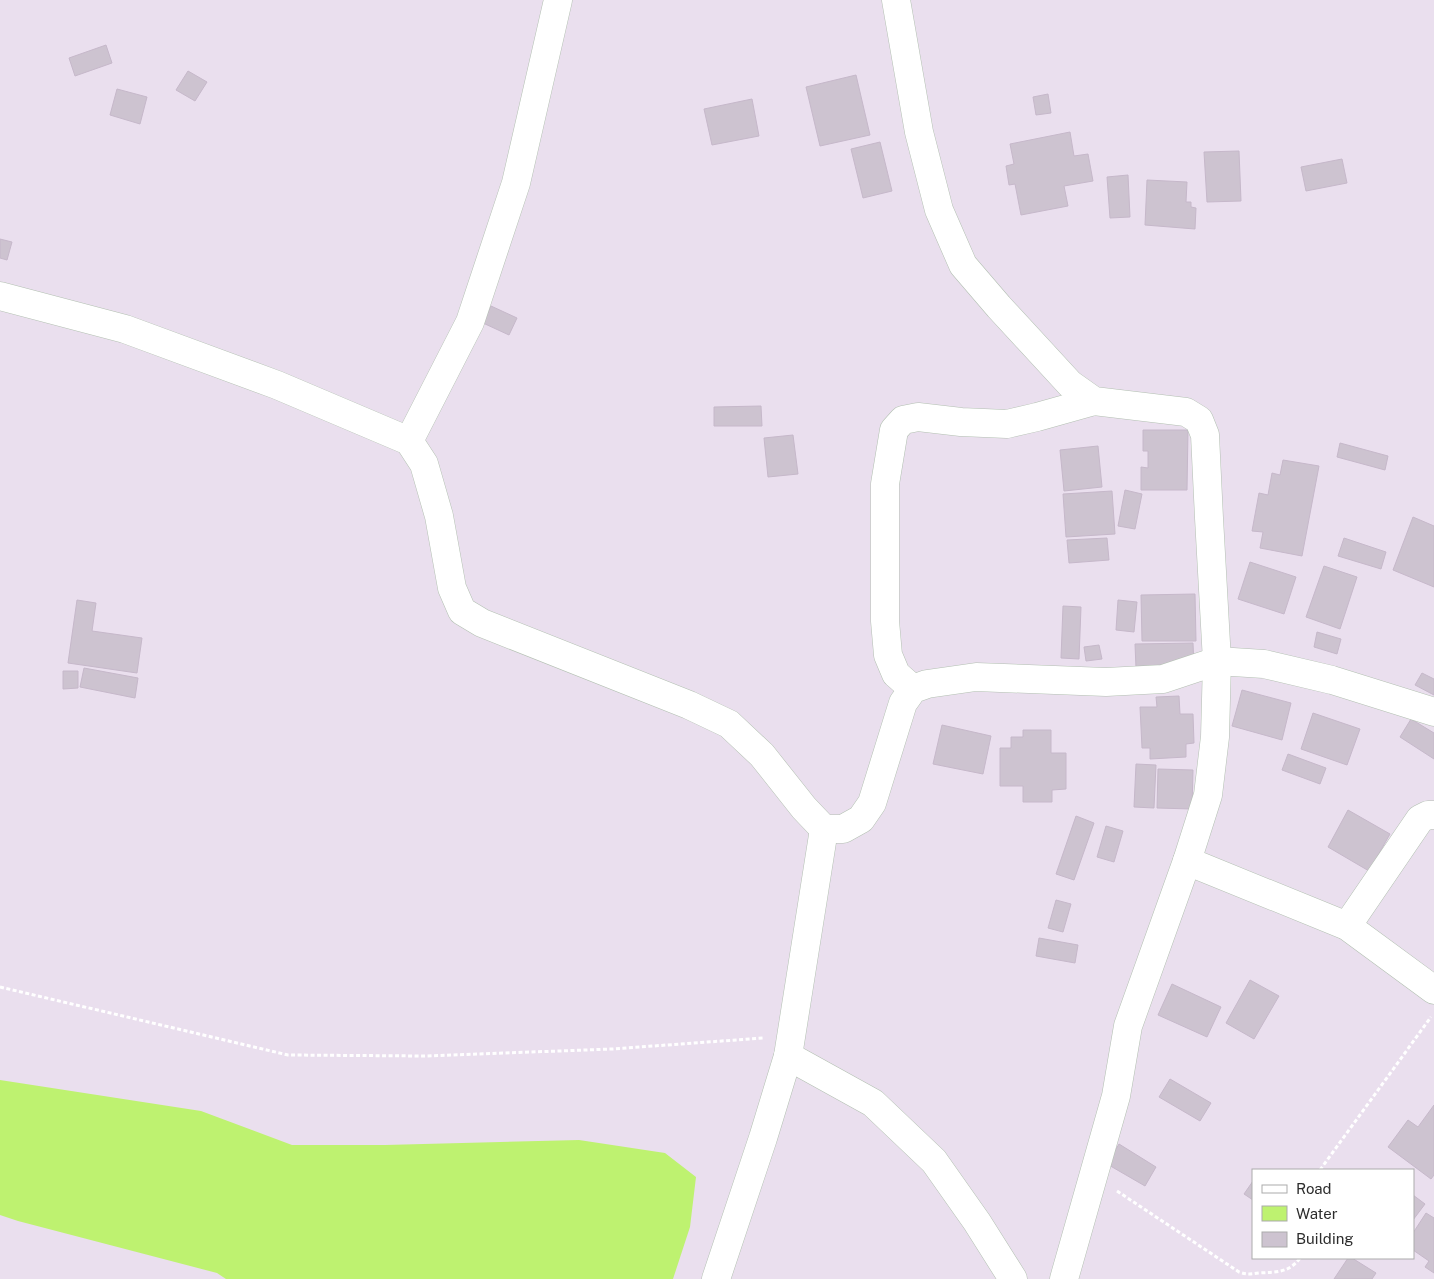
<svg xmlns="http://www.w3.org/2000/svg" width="1434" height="1279" viewBox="0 0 1434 1279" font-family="'Public Sans',sans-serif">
  <rect width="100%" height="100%" fill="#eadfee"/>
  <!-- water -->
  <polygon fill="#bef270" points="0,1080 201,1111 292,1145 385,1145 579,1140 665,1153 696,1177 690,1227 673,1279 226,1279 217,1273 18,1221 0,1215"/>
  <!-- building -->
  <g fill="#cdc3d0" stroke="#c6b8ca">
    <polygon points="106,45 112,63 75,76 69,58"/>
    <polygon points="188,71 207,82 195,101 176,90"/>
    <polygon points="856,75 870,135 820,146 806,87"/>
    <polygon points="117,89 147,97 140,124 110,115"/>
    <polygon points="1048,94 1051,113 1036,115 1033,97"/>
    <polygon points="752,99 759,136 712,145 704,109"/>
    <polygon points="1070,132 1074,156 1088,154 1093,181 1064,186 1068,206 1021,215 1015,184 1009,185 1006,166 1014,164 1010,144"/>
    <polygon points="880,142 892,191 863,198 851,149"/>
    <polygon points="1239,151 1241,201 1207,202 1204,152"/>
    <polygon points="1342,159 1347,183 1306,191 1301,167"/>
    <polygon points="1128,175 1130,217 1110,218 1107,177"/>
    <polygon points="1147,180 1187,182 1186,202 1191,202 1191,207 1196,208 1195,229 1145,225"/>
    <polygon points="0,239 12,242 7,260 0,258"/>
    <polygon points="491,306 517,318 509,335 483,323"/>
    <polygon points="761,406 762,426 714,426 714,407"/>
    <polygon points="1143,430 1188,430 1187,490 1141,490 1141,467 1148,468 1148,451 1143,451"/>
    <polygon points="793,435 798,474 768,477 764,438"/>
    <polygon points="1340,443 1388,456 1385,470 1337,457"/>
    <polygon points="1098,446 1102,487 1064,491 1060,450"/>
    <polygon points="1283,460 1319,466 1302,556 1260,548 1263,532 1252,531 1259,493 1268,495 1272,473 1280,475"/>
    <polygon points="1125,490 1142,494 1135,529 1118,526"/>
    <polygon points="1112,491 1115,534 1066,537 1063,494"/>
    <polygon points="1413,517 1434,526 1434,587 1393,570"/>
    <polygon points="1107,538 1109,560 1069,563 1067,540"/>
    <polygon points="1344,538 1386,552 1381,569 1338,556"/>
    <polygon points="1250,562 1296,577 1284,614 1238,599"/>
    <polygon points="1324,566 1357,577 1340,629 1306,617"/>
    <polygon points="1195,594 1196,641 1142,641 1141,595"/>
    <polygon points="77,600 96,603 92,631 142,638 137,673 68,663"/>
    <polygon points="1118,600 1137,602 1134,632 1116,630"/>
    <polygon points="1063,606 1081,607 1079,659 1061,658"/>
    <polygon points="1317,632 1341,639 1337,654 1314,647"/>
    <polygon points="1193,643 1194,667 1136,668 1135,644"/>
    <polygon points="1099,645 1102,659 1086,661 1084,647"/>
    <polygon points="84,668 138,678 135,698 80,687"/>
    <polygon points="63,671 78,671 78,688 63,689"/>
    <polygon points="1422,673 1434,679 1434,695 1415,685"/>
    <polygon points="1242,690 1291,703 1282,740 1232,726"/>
    <polygon points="1179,696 1180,714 1193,714 1194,743 1186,744 1186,757 1150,759 1150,748 1142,748 1140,707 1157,707 1156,697"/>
    <polygon points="1313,713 1360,729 1347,765 1301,749"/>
    <polygon points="1411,719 1434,733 1434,759 1400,737"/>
    <polygon points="942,725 991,736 983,774 933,764"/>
    <polygon points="1023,730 1051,730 1051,753 1066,753 1066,789 1052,790 1052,802 1023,802 1023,786 1000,786 1000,748 1011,748 1011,737 1023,737"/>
    <polygon points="1288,754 1326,768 1320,784 1282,770"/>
    <polygon points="1136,764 1156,765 1154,808 1134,807"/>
    <polygon points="1158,769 1193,770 1192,809 1157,808"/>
    <polygon points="1348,810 1390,834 1369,871 1328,847"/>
    <polygon points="1076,816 1094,823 1074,880 1056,874"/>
    <polygon points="1106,826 1123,831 1114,862 1097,857"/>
    <polygon points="1056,900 1071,904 1063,932 1048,928"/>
    <polygon points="1039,938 1078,945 1075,963 1036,956"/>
    <polygon points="1250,980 1279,996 1254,1039 1226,1023"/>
    <polygon points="1172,984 1221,1007 1207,1037 1158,1015"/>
    <polygon points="1170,1079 1211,1103 1200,1121 1159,1097"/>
    <polygon points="1434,1105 1434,1175 1431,1179 1388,1147 1408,1120 1418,1127"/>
    <polygon points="1119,1144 1156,1167 1145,1186 1107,1164"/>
    <polygon points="1253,1181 1253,1200 1244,1194"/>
    <polygon points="1413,1195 1425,1204 1413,1220"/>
    <polygon points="1426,1213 1434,1218 1434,1273 1425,1267 1429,1261 1413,1250 1413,1233"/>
    <polygon points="1348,1258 1352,1258 1376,1273 1372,1279 1334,1279"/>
  </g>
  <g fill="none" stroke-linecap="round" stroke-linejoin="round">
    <defs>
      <g id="minor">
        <polyline points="896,0 919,132 939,210 963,265 999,307 1070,384 1094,401 1186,412 1199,420 1205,435 1209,518 1217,661 1215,737 1208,795 1187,861 1128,1026 1116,1096 1064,1279"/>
        <polyline points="0,296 125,329 277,385 409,441 424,464 439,516 452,588 462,611 482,623 689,705 729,724 762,755 804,808 824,829 843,829 861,819 872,803 903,703 913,689 927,684 976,677 1106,682 1163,679 1217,661 1264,664 1332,680 1434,712"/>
        <polyline points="409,441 470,322 516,183 558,0"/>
        <polyline points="913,689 896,674 888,655 885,621 885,484 894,430 903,420 918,417 961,422 1007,424 1037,417 1094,401"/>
        <polyline points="1187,861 1347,926 1434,990"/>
        <polyline points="1347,926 1420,819 1428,815 1434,815"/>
        <polyline points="788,1056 873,1103 934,1161 977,1222 1013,1279"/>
        <polyline points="716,1279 763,1138 788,1056 824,829"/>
      </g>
    </defs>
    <!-- minor casing -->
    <use href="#minor" stroke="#b3c0b2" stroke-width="29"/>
    <!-- path -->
    <g stroke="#fff" stroke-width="3" stroke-dasharray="4 2.5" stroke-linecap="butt">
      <polyline points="0,987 288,1055 425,1056 612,1049 763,1038"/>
      <polyline points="1320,1170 1431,1017"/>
      <path d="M1117,1191L1239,1272C1247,1275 1251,1274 1259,1273C1276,1272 1289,1273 1300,1258"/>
    </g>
    <!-- minor -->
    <use href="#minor" stroke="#fff" stroke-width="28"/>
  </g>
  <!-- legend -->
  <rect x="1252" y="1169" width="162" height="90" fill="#ffffff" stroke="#ababab"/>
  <rect x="1262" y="1185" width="25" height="8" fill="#ffffff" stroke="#ababab"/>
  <text x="1296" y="1194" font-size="15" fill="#2c2c2c">Road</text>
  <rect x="1262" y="1206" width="25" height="15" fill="#bef270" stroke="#ababab"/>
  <text x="1296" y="1219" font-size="15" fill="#2c2c2c">Water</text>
  <rect x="1262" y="1232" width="25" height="15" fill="#cdc3d0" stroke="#ababab"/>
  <text x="1296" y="1244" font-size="15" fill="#2c2c2c">Building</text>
</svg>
